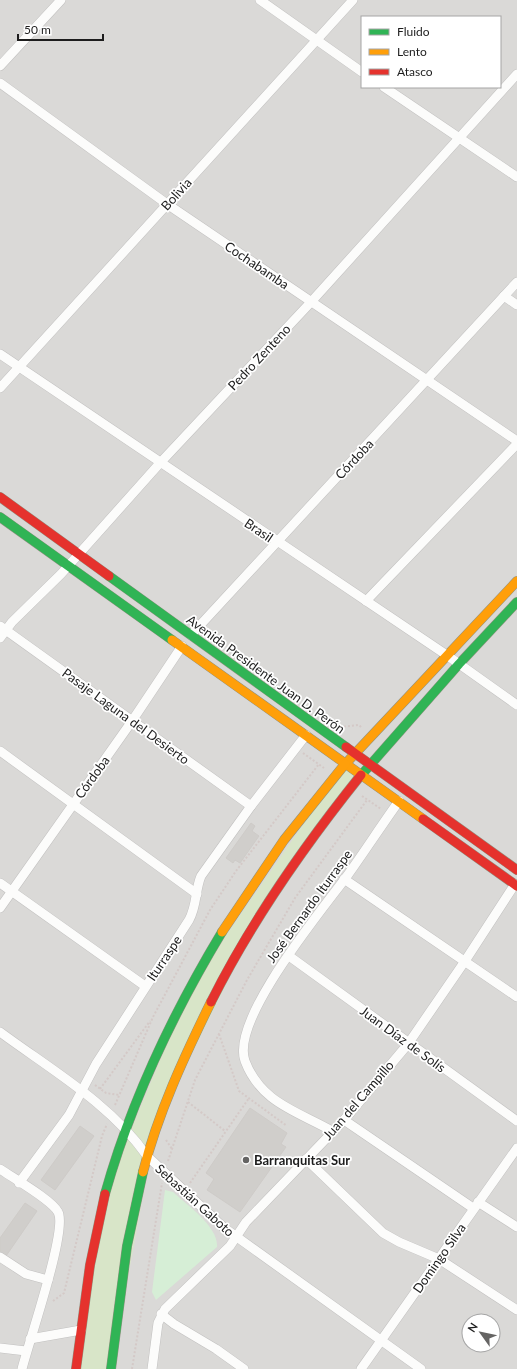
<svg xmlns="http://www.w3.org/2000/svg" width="517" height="1369" viewBox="0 0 517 1369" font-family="Lato,sans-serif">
  <rect width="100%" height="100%" fill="#ebe9e6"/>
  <!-- residential -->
  <path fill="#dad9d7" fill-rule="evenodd" d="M0,0H517V1369H0ZM362,17H500V87H362ZM469,1321H493V1345H469Z"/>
  <!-- grass -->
  <polygon fill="#d8e5c8" points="345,764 361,775 265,906 156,1126 111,1369 76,1369 109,1182 191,986"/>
  <!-- park -->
  <path fill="#d6eed6" d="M165,1190L173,1192C187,1205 219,1227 217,1247L156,1300L152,1292Z"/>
  <!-- building -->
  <g fill="#d0cecb" stroke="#cecbc8">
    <polygon points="251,823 255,826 252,831 259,836 240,863 235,860 233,863 226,858"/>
    <polygon points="250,1108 287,1133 281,1144 286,1147 240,1212 207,1190 214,1179 206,1173"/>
    <polygon points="80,1126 94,1136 55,1190 41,1180"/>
    <polygon points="25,1203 37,1211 6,1256 0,1252 0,1238"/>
  </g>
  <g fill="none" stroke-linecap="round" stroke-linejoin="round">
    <defs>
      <g id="street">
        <polyline points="260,0 362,72"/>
        <polyline points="0,66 61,0"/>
        <polyline points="0,83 167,204 517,441"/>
        <polyline points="384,87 517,177"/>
        <polyline points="504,296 517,305"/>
        <polyline points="0,354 448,656 517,705"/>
        <polyline points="0,388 353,0"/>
        <polyline points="366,601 517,444"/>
        <polyline points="0,626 251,806"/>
        <polyline points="191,635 517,282"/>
        <polyline points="0,638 12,622 61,574 160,463 311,302 517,74"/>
        <polyline points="0,751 197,894"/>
        <polyline points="344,879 517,997"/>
        <polyline points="0,883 145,986"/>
        <polyline points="0,908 132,721 182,646"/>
        <polyline points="289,956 517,1121"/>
        <path d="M0,1032C50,1069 111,1104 147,1156L223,1227L421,1369"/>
        <polyline points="344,1120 473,1208"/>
        <path d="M332,1131C297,1111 261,1103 245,1061C230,1020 322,910 347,876C365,851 381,826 399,801"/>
        <polyline points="306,1159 383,1233 399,1242 439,1259 517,1310"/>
        <path d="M0,1169C13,1178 52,1200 58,1212C68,1229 28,1344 22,1369"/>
        <path d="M19,1183L69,1115L96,1064L189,920C197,906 195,890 201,876L251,806L306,735"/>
        <polyline points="478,1202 517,1227"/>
        <polyline points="0,1257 26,1274 48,1280"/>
        <polyline points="161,1314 174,1324 216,1349 244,1369"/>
        <polyline points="30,1339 81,1330"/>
        <polyline points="0,1348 26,1351"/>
        <polyline points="152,1369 158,1323 165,1309 230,1246 246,1222 344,1120 408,1044 465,961 515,884"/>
        <polyline points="361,1369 517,1148"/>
      </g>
      <g id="fast">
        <polyline points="0,517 172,640"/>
        <polyline points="109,576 346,747"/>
        <polyline points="364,772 459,664 517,602"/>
        <path d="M105,1194C131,1101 172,1015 222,932"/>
        <polyline points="111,1369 127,1246 143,1172"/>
      </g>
      <g id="slow">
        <polyline points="172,640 423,819"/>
        <polyline points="349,760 517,581"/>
        <polyline points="222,932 284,840 345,764"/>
        <path d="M143,1172C158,1113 184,1057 211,1002"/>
      </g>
      <g id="jam">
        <polyline points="0,497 109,576"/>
        <polyline points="346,747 517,870"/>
        <polyline points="423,819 517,886"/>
        <path d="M211,1002C252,920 304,846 361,775"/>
        <polyline points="76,1369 90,1265 105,1194"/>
      </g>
    </defs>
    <!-- street casing -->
    <use href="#street" stroke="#c2c1c0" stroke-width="10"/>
    <!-- fast casing -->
    <use href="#fast" stroke="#919280" stroke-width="10"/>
    <!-- slow casing -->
    <use href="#slow" stroke="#919280" stroke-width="10"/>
    <!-- jam casing -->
    <use href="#jam" stroke="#919280" stroke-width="10"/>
    <!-- path -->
    <g stroke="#d4c9c7" stroke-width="2" stroke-dasharray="2 2" stroke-linecap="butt">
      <polyline points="340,727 359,725 362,728"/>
      <polyline points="303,753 324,768"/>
      <polyline points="362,796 381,809"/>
      <polyline points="219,1034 239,1091 287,1126"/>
      <polyline points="95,1085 106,1093 119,1095"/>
      <polyline points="100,1089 150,1021"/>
      <polyline points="188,1102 225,1131"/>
      <polyline points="115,1105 153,1017 210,910 236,871 319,764"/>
      <polyline points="166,1140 172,1149"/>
      <polyline points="168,1161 195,1080 247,980 295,898 367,800"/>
      <polyline points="190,1183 249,1098"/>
      <polyline points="53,1301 64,1293 102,1136 107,1124"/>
      <polyline points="132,1369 162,1183"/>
    </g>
    <!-- street -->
    <use href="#street" stroke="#fcfcfb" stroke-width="9"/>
    <!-- fast -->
    <use href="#fast" stroke="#30b455" stroke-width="9"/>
    <!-- slow -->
    <use href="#slow" stroke="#ff9f0a" stroke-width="9"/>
    <!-- jam -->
    <use href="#jam" stroke="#e5322d" stroke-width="9"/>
  </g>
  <!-- markers -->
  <circle fill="#656463" stroke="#fff" stroke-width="1.5" cx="246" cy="1160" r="4"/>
  <g text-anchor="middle" stroke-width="3.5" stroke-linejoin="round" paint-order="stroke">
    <!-- street labels -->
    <g font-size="13" fill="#1d1d1d" stroke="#fff">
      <text transform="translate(176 194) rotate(-48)" y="5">Bolivia</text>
      <text transform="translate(257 265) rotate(34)" y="5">Cochabamba</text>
      <text transform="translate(259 357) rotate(-47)" y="5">Pedro Zenteno</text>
      <text transform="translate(354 459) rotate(-47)" y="5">Córdoba</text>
      <text transform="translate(259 530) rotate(34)" y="5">Brasil</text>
      <text transform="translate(266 674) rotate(36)" y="5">Avenida Presidente Juan D. Perón</text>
      <text transform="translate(126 716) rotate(36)" y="5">Pasaje Laguna del Desierto</text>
      <text transform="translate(92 777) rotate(-54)" y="5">Córdoba</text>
      <text transform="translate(309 906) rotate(-54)" y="5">José Bernardo Iturraspe</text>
      <text transform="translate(164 958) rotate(-56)" y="5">Iturraspe</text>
      <text transform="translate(403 1039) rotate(36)" y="5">Juan Díaz de Solís</text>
      <text transform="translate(358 1100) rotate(-49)" y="5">Juan del Campillo</text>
      <text transform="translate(195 1200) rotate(42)" y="5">Sebastián Gaboto</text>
      <text transform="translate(439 1258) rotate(-55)" y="5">Domingo Silva</text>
    </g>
    <!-- poi labels -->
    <g font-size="13" font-weight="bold" fill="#1d1d1d" stroke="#fff" text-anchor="start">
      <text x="254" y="1165">Barranquitas Sur</text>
    </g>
  </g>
  <!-- legend -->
  <rect x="361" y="16" width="140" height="72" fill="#ffffff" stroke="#a5a5a5"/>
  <rect x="369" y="29" width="20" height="6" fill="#30b455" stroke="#a5a5a5"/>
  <text x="397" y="36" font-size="12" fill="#1d1d1d">Fluido</text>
  <rect x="369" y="49" width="20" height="6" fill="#ff9f0a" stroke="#a5a5a5"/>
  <text x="397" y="56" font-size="12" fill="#1d1d1d">Lento</text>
  <rect x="369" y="69" width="20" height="6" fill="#e5322d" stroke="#a5a5a5"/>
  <text x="397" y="76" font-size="12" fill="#1d1d1d">Atasco</text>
  <!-- north arrow -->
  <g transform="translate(481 1333) rotate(303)"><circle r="19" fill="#ffffff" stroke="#a5a5a5"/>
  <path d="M0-3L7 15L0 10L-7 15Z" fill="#656463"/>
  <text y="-6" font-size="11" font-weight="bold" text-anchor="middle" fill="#1d1d1d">N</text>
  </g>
  <!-- scale -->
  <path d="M18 34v6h85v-6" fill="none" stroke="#1d1d1d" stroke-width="2"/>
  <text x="24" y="34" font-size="12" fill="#1d1d1d" stroke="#ffffff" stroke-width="3" paint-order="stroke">50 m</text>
</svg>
